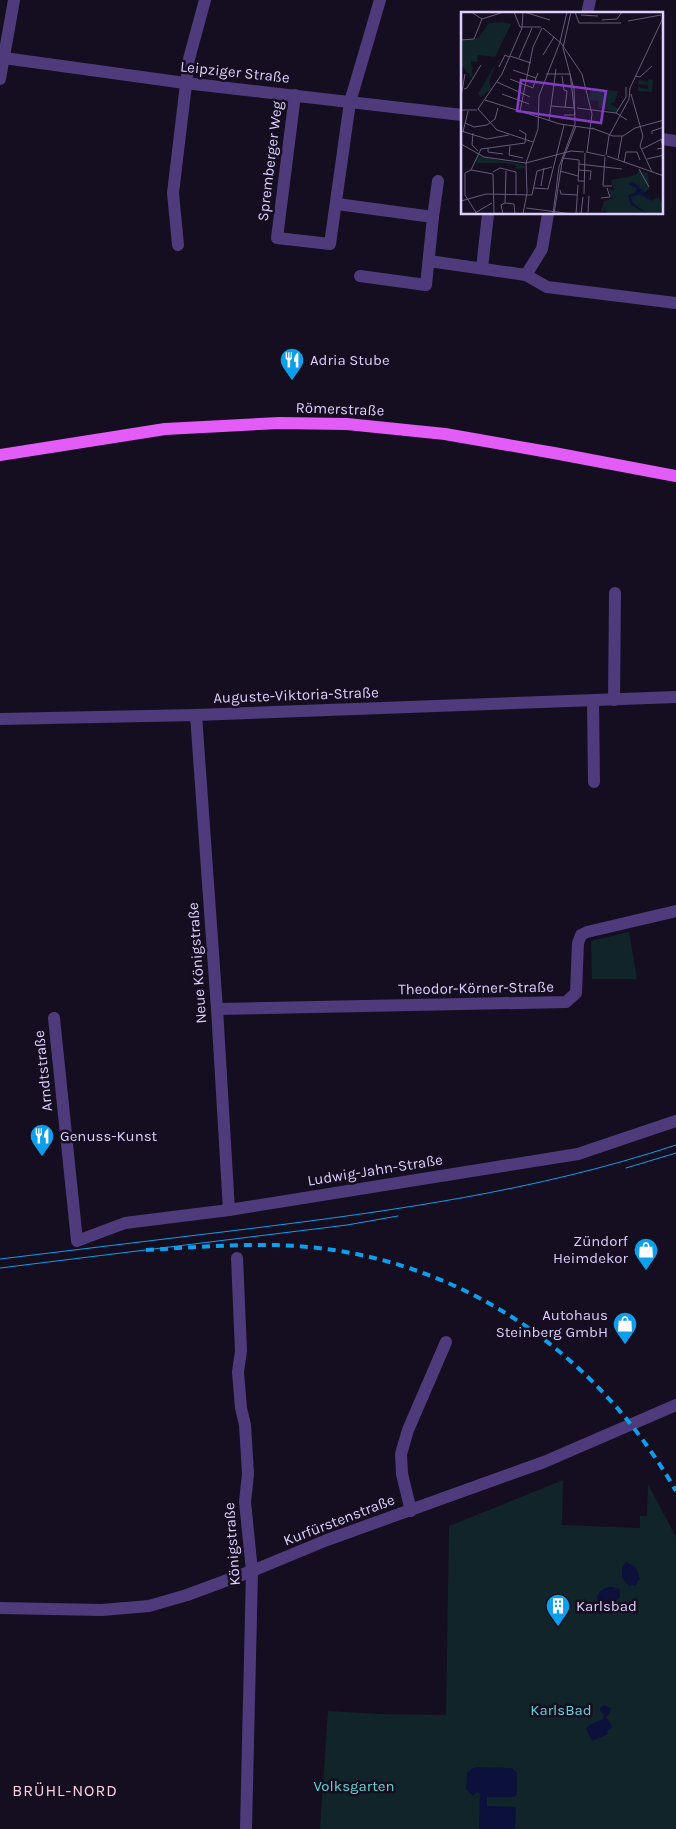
<svg xmlns="http://www.w3.org/2000/svg" width="676" height="1829" viewBox="0 0 676 1829" font-family="Karla,sans-serif">
  <rect width="100%" height="100%" fill="#150e20"/>
  <!-- green -->
  <g fill="#112429">
    <polygon points="629,932 637,979 592,979 591,941"/>
    <polygon points="563,1480 562,1525 640,1528 640,1516 647,1516 648,1484 676,1537 676,1829 320,1829 328,1711 380,1714 446,1715 449,1526"/>
  </g>
  <!-- water -->
  <g fill="#0c113b">
    <polygon points="626,1562 636,1567 640,1579 637,1582 636,1586 632,1585 630,1587 622,1578 622,1568"/>
    <path d="M612,1587L620,1589V1597L612,1605H595V1601H598L597,1596C600,1590 605,1587 612,1587Z"/>
    <polygon points="604,1705 611,1708 610,1713 606,1717 613,1727 607,1731 608,1734 592,1741 586,1729 588,1726 603,1719 604,1715 600,1711 600,1708"/>
    <polygon points="477,1767 512,1768 517,1773 517,1794 514,1797 487,1797 487,1806 516,1807 515,1829 479,1829 480,1793 477,1792 473,1796 466,1789 467,1773 473,1768"/>
  </g>
  <g fill="none" stroke-linecap="round" stroke-linejoin="round">
    <!-- minor -->
    <g stroke="#4e3b7c" stroke-width="12">
      <polyline points="587,14 590,0"/>
      <polyline points="4,58 185,83 462,115"/>
      <polyline points="0,79 14,0"/>
      <polyline points="295,95 277,238 330,244 350,102 380,0"/>
      <polyline points="662,139 676,141"/>
      <polyline points="337,204 433,217 426,285 360,276"/>
      <polyline points="548,214 542,249 526,275 547,287 676,303"/>
      <polyline points="433,217 438,181"/>
      <polyline points="178,245 173,193 189,59 205,0"/>
      <polyline points="429,261 526,275"/>
      <polyline points="482,268 488,214"/>
      <polyline points="593,700 594,782"/>
      <polyline points="614,700 615,593"/>
      <polyline points="196,715 217,1009 229,1210"/>
      <polyline points="0,719 196,715 676,697"/>
      <polyline points="217,1009 566,1002 576,993 578,943 581,935 587,932 676,911"/>
      <polyline points="54,1018 77,1241 125,1223 229,1210 578,1154 676,1121"/>
      <polyline points="237,1258 241,1351 238,1372 241,1408 245,1425 248,1474 245,1502 252,1571 246,1829"/>
      <polyline points="411,1511 402,1474 401,1454 408,1430 446,1342"/>
      <polyline points="0,1608 102,1610 149,1606 187,1595 252,1571 327,1540 544,1462 676,1405"/>
    </g>
    <!-- major -->
    <polyline stroke="#e35cf7" stroke-width="12" points="0,455 165,429 279,423 347,424 445,434 554,453 676,476"/>
    <!-- tram -->
    <g stroke="#0c9fec" stroke-width="1">
      <polyline points="626,1168 676,1153"/>
      <path d="M0,1259C82,1249 165,1239 247,1229C392,1211 537,1191 676,1145"/>
      <polyline points="0,1268 347,1225 398,1216"/>
    </g>
    <!-- rail -->
    <path stroke="#0c9fec" stroke-width="4" stroke-dasharray="8 6" stroke-linecap="butt" d="M146,1250C201,1247 255,1242 309,1247C466,1262 599,1356 676,1491"/>
  </g>
  <!-- icons -->
  <defs>
    <symbol id="restaurant-pin" viewBox="-11 -11 22 30"><path d="M0 17L-7.5 6A9.5 9.5 0 1 1 7.5 6Z" fill="#0c9fec" stroke="#150e20"/><path d="M-5-6h1v4h1v-4h1v4h1v-4h1v5L-1.5 .5V6h-2V.5L-5-1ZM5-6V6H3V1.5H1.5Q1.5-4 5-6Z" fill="#fff"/></symbol>
    <symbol id="shop-pin" viewBox="-11 -11 22 30"><path d="M0 17L-7.5 6A9.5 9.5 0 1 1 7.5 6Z" fill="#0c9fec" stroke="#150e20"/><path d="M-5-2.5h2.3a2.7 3.5 0 0 1 5.4 0H5L5.5 6h-11ZM-1.5-2.5h3a1.5 2.3 0 0 0-3 0Z" fill="#fff"/></symbol>
    <symbol id="building-pin" viewBox="-11 -11 22 30"><path d="M0 17L-7.5 6A9.5 9.5 0 1 1 7.5 6Z" fill="#0c9fec" stroke="#150e20"/><path d="M-4-6H4V6H1V3H-1V6H-4ZM-2.5-4.3h1.7v1.8h-1.7ZM.8-4.3h1.7v1.8H.8ZM-2.5-1h1.7V.8h-1.7ZM.8-1h1.7V.8H.8Z" fill="#fff"/></symbol>
  </defs>
  <g fill-rule="evenodd">
    <use href="#restaurant-pin" x="278" y="346" width="28" height="38"/>
    <use href="#restaurant-pin" x="28" y="1122" width="28" height="38"/>
    <use href="#shop-pin" x="632" y="1236" width="28" height="38"/>
    <use href="#shop-pin" x="611" y="1310" width="28" height="38"/>
    <use href="#building-pin" x="544" y="1592" width="28" height="38"/>
  </g>
  <g text-anchor="middle" stroke-width="5" stroke-linejoin="round" paint-order="stroke">
    <!-- street labels -->
    <g font-size="15" fill="#dfcffd" stroke="#150e20">
      <text transform="translate(235 72) rotate(6)" y="5">Leipziger Straße</text>
      <text transform="translate(270 161) rotate(-83)" y="5">Spremberger Weg</text>
      <text transform="translate(340 409) rotate(2)" y="5">Römerstraße</text>
      <text transform="translate(296 695) rotate(-2)" y="5">Auguste-Viktoria-Straße</text>
      <text transform="translate(197 963) rotate(-94)" y="5">Neue Königstraße</text>
      <text transform="translate(476 988) rotate(-1)" y="5">Theodor-Körner-Straße</text>
      <text transform="translate(43 1071) rotate(-96)" y="5">Arndtstraße</text>
      <text transform="translate(375 1170) rotate(-9)" y="5">Ludwig-Jahn-Straße</text>
      <text transform="translate(339 1520) rotate(-21)" y="5">Kurfürstenstraße</text>
      <text transform="translate(232 1544) rotate(-94)" y="5">Königstraße</text>
    </g>
    <!-- poi labels -->
    <g font-size="15" fill="#dfcffd" stroke="#150e20" text-anchor="start">
      <text x="310" y="365">Adria Stube</text>
      <text x="60" y="1141">Genuss-Kunst</text>
      <text x="628" y="1246" text-anchor="end">Zündorf<tspan x="628" dy="17">Heimdekor</tspan></text>
      <text x="608" y="1320" text-anchor="end">Autohaus<tspan x="608" dy="17">Steinberg GmbH</tspan></text>
      <text x="576" y="1611">Karlsbad</text>
    </g>
    <!-- park labels -->
    <g font-size="15" fill="#5fd8d8" stroke="#150e20">
      <text x="561" y="1715">KarlsBad</text>
      <text x="354" y="1791">Volksgarten</text>
    </g>
    <!-- neighbourhood labels -->
    <g font-size="16" letter-spacing="1" fill="#fdd1e2" stroke="#150e20">
      <text x="65" y="1796">BRÜHL-NORD</text>
    </g>
  </g>
  <!-- overview -->
  <g transform="translate(461 12)">
    <rect width="202" height="202" fill="#150e20"/>
    <path d="M42,10L50,12L34,45L17,43L16,50L10,49L12,67L0,53V29L17,26L28,11ZM35,51L28,70L30,77L20,85L17,82ZM187,67L192,68L191,80L177,79V75L187,77V73L177,72L178,68L187,70ZM133,77L157,79L154,90L149,92L158,97L154,100L137,95L138,89L129,88L128,82ZM17,144L63,153L64,156L54,157L55,153L43,151H16L13,149ZM178,159L187,161L188,177L183,181L192,188L197,185L202,192V202H147L143,198L139,202L143,189L157,185L150,186L148,177L153,179L150,168L175,163Z" fill="#112429"/>
    <path d="M173,170L194,191L179,182L170,185L172,191L187,202L170,193L167,183L174,181L176,176L167,172Z" fill="#0c113b"/>
    <path fill="none" stroke="#665b78" stroke-width="1" d="M10,0L21,7L43,0M53,0L59,15H80M63,0L89,8M114,0L118,11H160M120,3L137,4M141,8L156,7L161,0M167,9L200,3M82,16L100,31L121,62L131,102L129,116M0,28L13,27L21,7M82,43L93,25M49,44L70,51M58,46L71,16M38,55L44,43L48,45M52,58L75,66L77,61M85,62H109L114,103H103M101,64L103,78L106,79L104,95M174,64L179,65L191,54M49,67L72,76L75,66M36,70L69,85M3,77L6,76L20,53M41,82L68,92M170,82L182,124L179,134L191,160M0,85L4,62M24,88L99,112L133,117M90,94L113,96M116,96L155,101L166,108M17,97L41,62L61,16L62,0M17,97L36,118L72,130M0,98H16M59,99L72,35L81,16M155,101L165,85V75M88,109L95,57M4,111L13,115L26,113L34,107L37,96M131,116L152,124H162L174,116L203,108M0,119L26,127L48,123M2,120L7,99M12,121L11,133L17,139M191,122V119L203,115M0,132L23,145L65,151L110,139L123,140M49,134L48,143L62,146M27,136V140L42,142M181,137L203,126M196,137L202,136L200,127M125,140L144,144M126,140L129,117M145,143L148,124L168,87L169,76L202,6M146,144L203,164M144,145L142,174H151M102,146L118,148V152M157,147L161,124M186,147L203,143M163,151L165,140H176L179,148M118,152L161,157M118,152L117,169H123M178,157L188,175M10,158L20,137L64,131L65,122L58,118M10,158L32,162L33,202M10,158L4,161V183L16,202M118,158L130,159L129,168M99,159L117,164M32,160L39,156L55,160V183M80,174L83,156M73,176L87,177L103,113M99,178L100,182L116,183M123,182L124,141M140,186L149,185L146,176M0,189L25,182L71,183L76,159L91,155M44,191L45,159M65,196L112,202M127,200L128,184M14,201L31,191M42,202L40,193L44,191L53,192L54,202M62,202L66,181L65,151L77,117L78,84L99,30L106,0M92,202L98,155L114,112L113,77L102,36L110,0M93,202L101,150L115,114M115,202L117,173M120,202L122,185"/>
    <path fill="#853cc5" fill-opacity="0.15" stroke="#853cc5" stroke-width="2.5" d="M60,68L145,79L140,111L56,99Z"/>
    <rect width="202" height="202" fill="none" stroke="#dfcffd" stroke-width="2.5"/>
  </g>
</svg>
